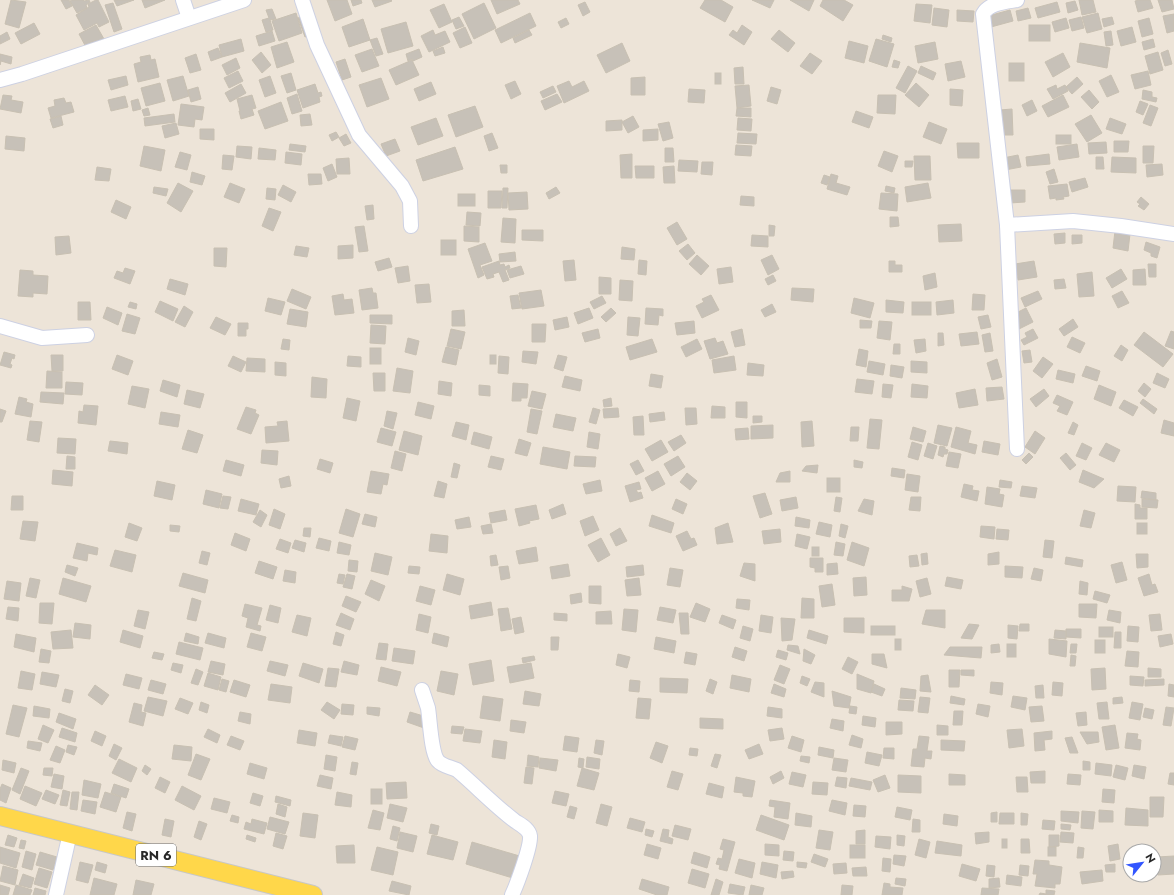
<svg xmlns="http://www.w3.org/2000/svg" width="1174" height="895" viewBox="0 0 1174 895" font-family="Jost,sans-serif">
  <rect width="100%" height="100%" fill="#ede4d8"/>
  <!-- building -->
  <g fill="#c7c1b8" stroke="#c8c0b2">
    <polygon points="11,0 26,2 19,28 5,24"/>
    <polygon points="61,0 69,0 72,6 66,9"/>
    <polygon points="72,0 83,0 84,1 89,0 90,2 86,5 87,8 77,13 70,1"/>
    <polygon points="96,0 98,0 109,22 99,27 97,23 84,30 76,15 89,7 88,4"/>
    <polygon points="114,0 134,0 117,6"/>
    <polygon points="142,0 165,0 145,8"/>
    <polygon points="327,0 347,0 352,14 335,21"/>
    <polygon points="351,0 361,0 362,3 353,6"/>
    <polygon points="372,0 391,0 392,1 375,7"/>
    <polygon points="491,0 518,0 520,4 497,14"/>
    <polygon points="705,0 721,0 733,7 725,22 700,8"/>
    <polygon points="752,0 774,0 770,8"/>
    <polygon points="790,0 814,0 809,11"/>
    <polygon points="823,0 844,0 853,5 843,21 820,6"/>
    <polygon points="1079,0 1093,0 1096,12 1082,15"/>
    <polygon points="1139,0 1150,0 1153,8 1138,12 1135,1"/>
    <polygon points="1158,0 1172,0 1174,9 1162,12"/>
    <polygon points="1075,1 1078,10 1068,13 1066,3"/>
    <polygon points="585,2 590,12 583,16 578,5"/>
    <polygon points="1057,2 1060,12 1038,18 1035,8"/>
    <polygon points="113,3 122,29 114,32 105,5"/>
    <polygon points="484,3 496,28 474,39 462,14"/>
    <polygon points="444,4 452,22 439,28 430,10"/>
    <polygon points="916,4 932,5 930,23 914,21"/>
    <polygon points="934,8 949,10 947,27 932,25"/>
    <polygon points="1028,8 1031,18 1018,21 1016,11"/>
    <polygon points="272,9 276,19 270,20 273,30 266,32 262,20 269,18 266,10"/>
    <polygon points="957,10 974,11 973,22 957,21"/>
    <polygon points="1010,10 1013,21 991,27 988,16"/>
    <polygon points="296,13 302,33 279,41 272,21"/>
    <polygon points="530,13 536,26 501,43 495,30"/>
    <polygon points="1098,13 1102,29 1087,33 1082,17"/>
    <polygon points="1174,14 1174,31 1167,33 1163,16"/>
    <polygon points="304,16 310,35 305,37 298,18"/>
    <polygon points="459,17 464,26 456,29 452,20"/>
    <polygon points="1081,17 1084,28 1072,31 1069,20"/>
    <polygon points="1112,17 1114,24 1104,27 1102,19"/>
    <polygon points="566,18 569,24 561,28 558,22"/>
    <polygon points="1066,18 1069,28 1055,32 1052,22"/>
    <polygon points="1149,18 1153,34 1142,37 1138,21"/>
    <polygon points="363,19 370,40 349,47 342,27"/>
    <polygon points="406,22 413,46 388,53 381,29"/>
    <polygon points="34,23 40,34 21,44 15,33"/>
    <polygon points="96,25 104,39 87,49 79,34"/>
    <polygon points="742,25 752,32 744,45 729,35 733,30 737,33"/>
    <rect x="1029" y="25" width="21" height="16"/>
    <polygon points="465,27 472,43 460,48 453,33"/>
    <polygon points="1132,27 1136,42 1121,46 1117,31"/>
    <polygon points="433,30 435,35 445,31 450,42 429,52 421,36"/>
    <polygon points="529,30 532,35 515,43 513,38"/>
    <polygon points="779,30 795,43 788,52 771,39"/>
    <polygon points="272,31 275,41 259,46 256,36"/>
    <polygon points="1111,31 1113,45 1106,46 1104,32"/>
    <polygon points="7,32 10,39 0,44 0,36"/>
    <polygon points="883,35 892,38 891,42 882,39"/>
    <polygon points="377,38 383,54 376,56 370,40"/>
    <polygon points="241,39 244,51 222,57 219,45"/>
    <polygon points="876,39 894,44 887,67 869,61"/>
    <polygon points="1153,39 1155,47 1144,50 1142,42"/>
    <polygon points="849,41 868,46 864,63 845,58"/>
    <polygon points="287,42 294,62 277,68 271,47"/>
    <polygon points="935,42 938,59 918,63 915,46"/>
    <polygon points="622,43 630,61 606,73 597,55"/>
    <polygon points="1080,43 1110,48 1107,68 1077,62"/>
    <polygon points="443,47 445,53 435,56 433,51"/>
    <polygon points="218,48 222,57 211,61 208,52"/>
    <polygon points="372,49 379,66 362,72 355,55"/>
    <polygon points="419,49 422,57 413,61 412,59 408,61 406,54"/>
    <polygon points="1168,50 1172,64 1165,66 1161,53"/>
    <polygon points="261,52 271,65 262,73 252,60"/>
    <polygon points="1158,52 1163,70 1150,74 1145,56"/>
    <polygon points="810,53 822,61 812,74 800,66"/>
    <polygon points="1063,53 1070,67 1053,77 1045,62"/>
    <polygon points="0,54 12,57 11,64 1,61 0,65"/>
    <polygon points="196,54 201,70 190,73 185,58"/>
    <polygon points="150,55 151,60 155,59 159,77 138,82 134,64 141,62 140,57"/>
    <polygon points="236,58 240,68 227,75 222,65"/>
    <polygon points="345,59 351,77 342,80 336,62"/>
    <polygon points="412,60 419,75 396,85 389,70"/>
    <polygon points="894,60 900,62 898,68 892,67"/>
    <polygon points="961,61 965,77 948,81 945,64"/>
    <rect x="1009" y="63" width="15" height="18"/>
    <polygon points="908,66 917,71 905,93 896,88"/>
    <polygon points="921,66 936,73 933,80 918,73"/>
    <polygon points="743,67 744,84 735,84 734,68"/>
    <polygon points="238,71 243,81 229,88 224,78"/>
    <polygon points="1148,71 1151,85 1135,89 1131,75"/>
    <polygon points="291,73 296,90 287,93 281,76"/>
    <rect x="715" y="73" width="6" height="11"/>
    <polygon points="1111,75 1119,92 1107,97 1099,81"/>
    <polygon points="126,76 128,85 111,90 108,80"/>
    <polygon points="183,76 189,96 173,101 167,80"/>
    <polygon points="270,76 276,93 265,97 259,80"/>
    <polygon points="645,77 645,95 631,95 631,78"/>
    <polygon points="1077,77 1083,84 1072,94 1066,87"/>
    <polygon points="381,78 389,99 367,107 359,85"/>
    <polygon points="515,81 521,94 511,99 505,85"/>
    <polygon points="569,81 572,87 584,81 589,91 564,103 557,86"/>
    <polygon points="431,82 436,94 419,101 414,89"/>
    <polygon points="160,83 165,101 146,106 141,88"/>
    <polygon points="916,83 929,95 919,107 905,95"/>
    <polygon points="241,84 246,93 230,102 225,93"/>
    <polygon points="315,84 318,93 321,92 322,96 319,97 320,102 303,108 297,90"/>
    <polygon points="749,85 751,106 737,108 735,86"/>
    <polygon points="1056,85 1057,89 1065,85 1068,91 1053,99 1047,89"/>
    <polygon points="553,86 556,92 543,98 540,92"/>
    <polygon points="198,87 201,99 191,102 188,90"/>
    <polygon points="771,87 781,90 777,104 767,101"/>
    <polygon points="689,89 705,90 704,103 688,102"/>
    <polygon points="950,89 963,90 962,106 950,105"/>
    <polygon points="1089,90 1099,102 1092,109 1081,97"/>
    <polygon points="1143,90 1152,92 1152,97 1157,98 1156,102 1142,99"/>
    <polygon points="297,94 302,111 292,114 287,98"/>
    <polygon points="557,94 562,102 545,110 541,101"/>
    <polygon points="3,95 12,96 11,100 23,102 21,113 0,109"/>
    <polygon points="252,95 256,108 252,109 254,115 241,119 239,111 240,111 237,99"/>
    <polygon points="878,95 896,95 895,114 877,113"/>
    <polygon points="1063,95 1069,107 1048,117 1042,106"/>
    <polygon points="125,96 128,107 111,111 108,100"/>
    <polygon points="64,98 66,103 71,102 74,112 51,118 48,108 55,106 54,100"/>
    <polygon points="138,99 141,109 133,111 131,101"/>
    <polygon points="1032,100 1037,111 1027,116 1022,105"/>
    <polygon points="1140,101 1148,104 1143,115 1136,112"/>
    <polygon points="281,102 288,121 265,129 258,111"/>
    <polygon points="181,104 204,107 202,120 195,119 194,127 178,125"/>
    <polygon points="1150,105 1158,108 1151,126 1143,123"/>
    <polygon points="475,106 483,127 456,137 448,115"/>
    <polygon points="148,108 150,115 144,116 142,110"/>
    <polygon points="737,108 751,108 751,117 736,116"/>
    <polygon points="1012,109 1013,135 1001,135 1000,110"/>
    <polygon points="856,111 873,117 869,128 852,122"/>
    <polygon points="174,114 175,122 145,126 144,118"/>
    <polygon points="310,114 312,125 301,126 300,115"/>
    <polygon points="1091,115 1102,133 1087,142 1075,124"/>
    <polygon points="61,116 63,125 53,128 50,119"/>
    <polygon points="633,116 639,127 628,133 622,122"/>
    <polygon points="436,118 443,136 418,145 411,127"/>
    <polygon points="738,118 752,119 751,131 737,130"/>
    <polygon points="1110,118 1126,124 1122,134 1106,129"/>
    <polygon points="622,120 622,130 606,131 606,121"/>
    <polygon points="669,122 673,138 663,141 658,124"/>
    <polygon points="929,122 947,129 941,144 923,137"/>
    <polygon points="176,123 179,134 165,138 162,126"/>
    <polygon points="200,129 214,129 214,140 200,139"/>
    <polygon points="658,129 658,140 643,141 643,130"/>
    <polygon points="336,132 339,137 332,141 329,135"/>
    <polygon points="492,133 498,148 489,151 484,136"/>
    <polygon points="738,133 757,134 756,144 737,143"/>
    <polygon points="346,134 351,143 344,146 339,138"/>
    <rect x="1056" y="135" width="15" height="9"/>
    <polygon points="6,136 25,138 24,151 5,149"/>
    <polygon points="395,139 400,151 386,156 381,144"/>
    <polygon points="1114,141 1129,141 1128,152 1114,152"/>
    <polygon points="1106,142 1107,153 1089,154 1088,143"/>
    <polygon points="957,143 979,143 979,158 958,158"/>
    <polygon points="290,144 306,146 305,152 289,150"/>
    <polygon points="1077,144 1079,157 1059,160 1057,147"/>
    <polygon points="736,145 752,146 751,156 735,155"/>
    <polygon points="144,146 165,150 161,171 140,166"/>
    <polygon points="237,146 252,147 251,159 236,157"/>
    <polygon points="1143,146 1154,146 1153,163 1143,163"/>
    <polygon points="455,147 463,169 423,181 416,160"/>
    <polygon points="259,148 276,150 275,160 258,159"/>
    <polygon points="665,148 673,148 674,162 665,162"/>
    <polygon points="884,151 898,156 892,172 878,166"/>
    <polygon points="180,152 191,155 187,170 175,167"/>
    <polygon points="286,152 302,154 301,165 285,163"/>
    <polygon points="632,154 632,178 621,178 620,155"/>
    <polygon points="1049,154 1050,164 1027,166 1026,157"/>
    <polygon points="223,155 234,156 232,170 222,169"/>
    <polygon points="1018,155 1021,167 1005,170 1003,158"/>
    <polygon points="914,156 930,156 931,180 915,180"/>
    <polygon points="1096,157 1103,157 1104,169 1096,169"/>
    <polygon points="1112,157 1136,158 1136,173 1111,172"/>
    <polygon points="349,158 350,174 337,174 336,159"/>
    <polygon points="679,160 698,161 697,172 678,171"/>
    <polygon points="905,161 913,161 912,167 905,167"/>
    <polygon points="702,162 713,162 712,175 701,174"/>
    <polygon points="332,164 337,177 328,181 323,168"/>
    <polygon points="1162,164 1163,175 1147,177 1146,165"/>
    <polygon points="500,165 507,165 507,173 501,173"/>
    <polygon points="635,166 654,166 654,178 636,178"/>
    <polygon points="674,166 675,183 664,183 663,167"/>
    <polygon points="97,167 111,169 109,181 95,180"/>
    <polygon points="1054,169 1058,182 1050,184 1046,172"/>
    <polygon points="192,172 205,176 202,185 190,182"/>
    <polygon points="308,174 321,174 322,184 309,185"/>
    <polygon points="831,174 838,176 836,183 850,187 847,195 827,189"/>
    <polygon points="824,175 830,177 827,185 821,183"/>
    <polygon points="1085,178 1088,187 1072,192 1069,182"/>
    <polygon points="178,183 193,191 181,212 167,203"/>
    <polygon points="230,183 245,189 239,203 224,197"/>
    <polygon points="928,183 931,198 907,202 905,187"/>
    <polygon points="1067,184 1069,196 1063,197 1064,199 1056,200 1056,198 1050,199 1048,186"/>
    <polygon points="283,185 296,192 291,202 278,195"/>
    <polygon points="886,186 895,188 894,193 885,191"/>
    <polygon points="154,187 168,189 166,196 153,193"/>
    <polygon points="556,187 560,193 549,199 546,193"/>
    <polygon points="267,188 276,189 275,200 266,199"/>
    <polygon points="503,188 508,188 507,208 502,208"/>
    <polygon points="1010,190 1025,190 1025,202 1010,203"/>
    <polygon points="488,191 502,191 501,208 488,208"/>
    <polygon points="527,192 528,209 509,210 508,193"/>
    <polygon points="881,193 898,194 897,211 879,209"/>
    <rect x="458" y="194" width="17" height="12"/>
    <polygon points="741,196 754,197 754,206 740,205"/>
    <polygon points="1141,197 1149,204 1144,210 1138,206 1140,204 1137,202"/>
    <polygon points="116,200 131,207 126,219 111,212"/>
    <polygon points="373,205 374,219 367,220 365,206"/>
    <polygon points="269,208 281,212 273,231 262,226"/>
    <polygon points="467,212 481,213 480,226 466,225"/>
    <polygon points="890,217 898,217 899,226 890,227"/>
    <polygon points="503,218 516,219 515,243 501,242"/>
    <polygon points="677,222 687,239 677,245 667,228"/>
    <polygon points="961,224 962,241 939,242 938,225"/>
    <polygon points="769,225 775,226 774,236 769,236"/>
    <polygon points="364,226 368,251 359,252 355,227"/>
    <polygon points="464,226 479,227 479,242 464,241"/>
    <polygon points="522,230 543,230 543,241 522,240"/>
    <polygon points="1115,231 1130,234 1128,251 1113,248"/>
    <polygon points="1065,233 1065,243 1055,244 1054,234"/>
    <polygon points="752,235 768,236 768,247 751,246"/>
    <polygon points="1072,235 1082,235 1082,243 1072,244"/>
    <polygon points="69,236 71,253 56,255 55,237"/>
    <rect x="441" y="240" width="15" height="15"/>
    <polygon points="1146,242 1160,247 1157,258 1151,256 1151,253 1144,250"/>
    <polygon points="485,243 492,261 480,265 484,275 478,278 468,249"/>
    <polygon points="688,244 695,253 687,260 679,251"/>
    <polygon points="353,245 353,258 338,259 338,246"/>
    <polygon points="296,246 309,248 307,257 294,255"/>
    <polygon points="622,247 635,249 634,260 621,259"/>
    <polygon points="214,248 227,248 226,267 214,266"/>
    <polygon points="515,252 516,261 500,262 499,254"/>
    <polygon points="697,255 709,266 701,275 689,264"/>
    <polygon points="772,255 779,269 768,275 761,260"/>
    <polygon points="389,258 392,267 378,271 375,262"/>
    <polygon points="574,260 576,280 565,281 563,261"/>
    <polygon points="639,260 647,261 646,275 638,274"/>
    <polygon points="499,261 500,265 504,264 505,267 509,265 510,268 505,270 509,280 503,282 499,272 493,274 494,277 487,279 482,267"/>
    <polygon points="889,261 895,261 895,265 902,265 902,272 889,272"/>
    <polygon points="1034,261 1037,277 1018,280 1015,264"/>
    <polygon points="1148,264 1156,264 1156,277 1149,277"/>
    <polygon points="408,266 410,281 398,283 395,268"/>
    <polygon points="521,266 524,274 510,278 507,270"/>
    <polygon points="731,267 733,282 719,284 717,269"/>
    <polygon points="125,268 135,271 130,284 114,278 117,271 123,273"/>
    <polygon points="1121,269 1127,279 1112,288 1106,278"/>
    <polygon points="1145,269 1146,285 1133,285 1133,270"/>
    <polygon points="20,270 33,271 33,275 48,276 47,294 33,293 33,297 18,296"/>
    <polygon points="1092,272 1094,296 1079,297 1077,274"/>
    <polygon points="935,273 937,287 925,290 923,276"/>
    <polygon points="773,275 776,281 768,285 765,279"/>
    <polygon points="599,277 611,278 611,294 599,294"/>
    <polygon points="170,279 188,284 185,295 167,289"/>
    <polygon points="1064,279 1066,288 1055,289 1054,280"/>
    <polygon points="620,280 633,281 632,301 619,300"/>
    <polygon points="429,284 431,302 417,303 415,285"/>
    <polygon points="372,288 373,293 376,293 378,308 362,310 359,290"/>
    <polygon points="792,288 814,289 813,302 791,300"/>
    <polygon points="292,289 311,297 306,309 287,301"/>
    <polygon points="541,290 544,306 522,309 519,293"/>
    <polygon points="1038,291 1042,299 1025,307 1021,298"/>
    <polygon points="1122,291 1129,303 1118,308 1112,296"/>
    <polygon points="343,294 344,300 352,299 354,313 335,315 332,296"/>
    <polygon points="973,294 985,295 984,310 972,310"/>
    <polygon points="518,295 521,308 512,309 510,296"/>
    <polygon points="711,295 719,310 702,318 696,306 704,302 702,299"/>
    <polygon points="602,296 606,303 594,309 590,302"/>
    <polygon points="268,298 285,302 281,315 265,311"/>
    <polygon points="854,298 874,303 870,318 851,313"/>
    <polygon points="886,300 904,302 903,313 886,312"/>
    <polygon points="953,300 954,313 937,315 936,302"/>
    <polygon points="160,301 178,309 173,321 155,312"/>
    <polygon points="78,302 90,302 91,320 78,320"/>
    <polygon points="130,302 137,304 136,309 128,307"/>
    <rect x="912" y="302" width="19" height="13"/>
    <polygon points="772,304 776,312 765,317 761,310"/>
    <polygon points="184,306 193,312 185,327 175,322"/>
    <polygon points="107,307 122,313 118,325 103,318"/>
    <polygon points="589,308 593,318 578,324 574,313"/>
    <polygon points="611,308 616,313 606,322 601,317"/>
    <polygon points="646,308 663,309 663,316 659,315 658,325 645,324"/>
    <polygon points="1026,308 1033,322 1019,329 1012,315"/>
    <polygon points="290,309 308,312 306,327 287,324"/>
    <polygon points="464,310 465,326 452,326 452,311"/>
    <polygon points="127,314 140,318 135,334 122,331"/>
    <polygon points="370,315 392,315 392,324 370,323"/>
    <polygon points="988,315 991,327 981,329 978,317"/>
    <polygon points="216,317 231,324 225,335 210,328"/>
    <polygon points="567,317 569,327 555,330 553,320"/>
    <polygon points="628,317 640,318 638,336 627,335"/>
    <polygon points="1073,319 1078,327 1064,336 1059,329"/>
    <polygon points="860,320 872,321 871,328 860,328"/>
    <polygon points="694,321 695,333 677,335 675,323"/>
    <polygon points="879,321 892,322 890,340 877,338"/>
    <polygon points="238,323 248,323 248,329 246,329 246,336 238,336"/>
    <polygon points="532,324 546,324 545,342 532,342"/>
    <polygon points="371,325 386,326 385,344 370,343"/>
    <polygon points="451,329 465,332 461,349 447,346"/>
    <polygon points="598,329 600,338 585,342 582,333"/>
    <polygon points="742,329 745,345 735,347 731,332"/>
    <polygon points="1033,329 1038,338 1024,345 1021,340 1027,337 1025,333"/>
    <polygon points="1171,331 1174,332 1174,349 1165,346"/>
    <polygon points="977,332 979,344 961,346 959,334"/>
    <polygon points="1144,332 1173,354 1163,367 1134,345"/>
    <polygon points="938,333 943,333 944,345 938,346"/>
    <polygon points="990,333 993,351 985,352 982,335"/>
    <polygon points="1072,337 1085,343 1080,353 1067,347"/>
    <polygon points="408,338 419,341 416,355 405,352"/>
    <polygon points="715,338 717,343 723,341 728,354 710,359 704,341"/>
    <polygon points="283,339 290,340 289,350 281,349"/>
    <polygon points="652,339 657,352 630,360 626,347"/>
    <polygon points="697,339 702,349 686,357 681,347"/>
    <polygon points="925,339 926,351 916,353 914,340"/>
    <polygon points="894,344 900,344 900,354 893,354"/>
    <polygon points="1121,345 1128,350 1122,361 1114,356"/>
    <polygon points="446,347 459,350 456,365 442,362"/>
    <rect x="370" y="348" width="11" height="16"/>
    <polygon points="859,349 868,351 866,367 856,365"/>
    <polygon points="1030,350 1032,362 1024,363 1022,351"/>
    <polygon points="523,351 538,352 536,364 522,362"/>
    <polygon points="4,352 15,355 14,359 12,358 10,364 12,365 11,368 0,365"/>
    <polygon points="51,355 63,355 63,371 52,371"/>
    <polygon points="117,355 133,361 128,375 112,369"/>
    <rect x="490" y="355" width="6" height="9"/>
    <polygon points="558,355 567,357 563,371 554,368"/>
    <polygon points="233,356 246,362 241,372 228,366"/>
    <polygon points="348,356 361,357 361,367 347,366"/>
    <polygon points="499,356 509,357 508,374 498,373"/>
    <polygon points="734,356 736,370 714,373 712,360"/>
    <polygon points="1043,357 1053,364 1042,378 1033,371"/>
    <polygon points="247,358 265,359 265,372 246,371"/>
    <polygon points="997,359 1002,377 992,380 987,363"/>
    <polygon points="869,361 885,364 883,375 867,372"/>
    <polygon points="911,361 927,362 927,373 911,372"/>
    <polygon points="275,362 286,363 286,376 275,375"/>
    <polygon points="748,363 764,365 763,376 747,375"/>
    <polygon points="891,365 904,367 902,378 890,376"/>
    <polygon points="1086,366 1100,371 1097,381 1082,376"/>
    <polygon points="397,368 413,371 410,393 393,391"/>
    <polygon points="1058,370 1075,374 1073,383 1056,379"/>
    <polygon points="47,371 62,372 62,388 46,388"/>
    <polygon points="373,373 385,373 385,391 374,391"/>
    <polygon points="1157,373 1169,379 1165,388 1153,383"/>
    <polygon points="651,374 663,376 661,388 649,386"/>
    <polygon points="565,376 582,380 580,391 562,387"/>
    <polygon points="312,377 327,379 326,398 311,397"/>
    <polygon points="857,379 874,381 872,394 855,392"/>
    <polygon points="163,380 180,385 177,397 160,391"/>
    <polygon points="439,381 452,383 451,396 438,394"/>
    <polygon points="66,382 83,383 82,395 65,394"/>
    <polygon points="513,383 528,384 527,398 521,398 521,401 512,401"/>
    <polygon points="1144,383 1151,389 1145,397 1138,391"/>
    <polygon points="883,384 893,385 891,398 882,397"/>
    <polygon points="912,384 928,386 927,398 911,397"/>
    <polygon points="479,385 490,386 490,396 479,395"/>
    <polygon points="1099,385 1116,392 1111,406 1094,399"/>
    <polygon points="132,386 149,389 145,408 128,404"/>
    <polygon points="1002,387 1004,399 987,401 986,388"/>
    <polygon points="975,389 978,405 959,408 956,393"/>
    <polygon points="1044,389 1049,396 1036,407 1030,399"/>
    <polygon points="187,390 204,394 200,408 184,404"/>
    <polygon points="532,391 546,394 542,409 528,406"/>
    <polygon points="41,392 64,393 63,404 40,402"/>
    <polygon points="1057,395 1073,402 1067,415 1057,411 1060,406 1053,403"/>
    <polygon points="19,397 27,399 26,402 33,404 31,417 15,414"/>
    <polygon points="347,398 360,401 356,421 343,418"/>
    <polygon points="611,398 612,406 604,407 603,400"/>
    <polygon points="1143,399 1157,409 1154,414 1140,403"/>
    <polygon points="1124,400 1138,407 1133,416 1119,408"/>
    <polygon points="418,402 434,406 431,419 415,415"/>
    <polygon points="736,402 747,402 747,418 736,417"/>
    <polygon points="84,405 98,406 96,425 78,423 79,411 83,412"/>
    <polygon points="712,406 725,407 725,418 711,418"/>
    <polygon points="246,407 256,410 255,413 259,415 251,434 237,429"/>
    <polygon points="593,408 600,410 596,424 589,422"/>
    <polygon points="618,408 619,417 604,418 603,409"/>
    <polygon points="685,408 696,408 697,424 686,425"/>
    <polygon points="0,409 6,411 2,422 0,422"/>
    <polygon points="531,409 542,411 537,434 527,432"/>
    <polygon points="387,411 397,413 393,429 384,426"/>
    <polygon points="161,412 180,415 178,427 159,424"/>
    <polygon points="664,412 665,420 650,422 649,414"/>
    <polygon points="556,414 576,418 573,431 553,427"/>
    <polygon points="643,416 644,435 634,435 633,417"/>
    <polygon points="753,416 762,416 762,422 753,423"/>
    <polygon points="870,419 882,420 879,449 867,448"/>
    <polygon points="1164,420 1174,423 1174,436 1161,433"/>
    <polygon points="30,421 42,422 39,442 27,440"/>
    <polygon points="287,421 289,441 266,443 265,427 278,426 277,422"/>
    <polygon points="812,421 814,446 802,447 801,422"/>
    <polygon points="456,422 469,425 466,440 452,436"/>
    <polygon points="1073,422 1078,425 1074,435 1068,433"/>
    <polygon points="773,425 773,438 751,439 751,426"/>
    <polygon points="938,425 952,428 947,446 934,443"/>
    <polygon points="851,427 859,427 858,441 850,441"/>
    <polygon points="913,427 926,431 923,442 910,439"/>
    <polygon points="956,427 971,431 968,443 977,445 975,454 951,447"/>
    <polygon points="381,428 396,432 392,446 377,442"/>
    <polygon points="748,428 749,439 736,440 735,429"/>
    <polygon points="188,430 203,435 197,453 182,449"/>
    <polygon points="404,431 422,436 418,455 399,450"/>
    <polygon points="1035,431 1045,438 1035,454 1025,447"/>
    <polygon points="474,432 492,437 489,449 471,444"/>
    <polygon points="589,432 600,434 598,449 587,447"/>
    <polygon points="681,435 686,443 674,451 668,442"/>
    <polygon points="58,438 76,439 75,454 57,453"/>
    <polygon points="519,439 531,443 527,456 515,453"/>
    <polygon points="661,440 668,452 652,461 645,449"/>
    <polygon points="110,441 128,443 127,454 108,451"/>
    <polygon points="984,441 1000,444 998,455 982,452"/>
    <polygon points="912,442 922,445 918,460 908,457"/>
    <polygon points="928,443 937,446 933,459 924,456"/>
    <polygon points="1082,443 1092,448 1086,460 1076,456"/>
    <polygon points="1106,443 1120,450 1114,462 1099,455"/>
    <polygon points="940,446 945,447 945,449 948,450 947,454 944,454 943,457 938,455"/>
    <polygon points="543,447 570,452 567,469 540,464"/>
    <polygon points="262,450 278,451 277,465 261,463"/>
    <polygon points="395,451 406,454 402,471 391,468"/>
    <polygon points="949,452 961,454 958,468 946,466"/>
    <polygon points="1029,453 1033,457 1026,464 1022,460"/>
    <polygon points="1066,453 1076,465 1070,470 1060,458"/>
    <polygon points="67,456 75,457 75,469 66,469"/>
    <polygon points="491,456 504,459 501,470 488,467"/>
    <polygon points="575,456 596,457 595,467 574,466"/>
    <polygon points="678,456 685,467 671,476 664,464"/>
    <polygon points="320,459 333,463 330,473 317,469"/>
    <polygon points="226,460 244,465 241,476 223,471"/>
    <polygon points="638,460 644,471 636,475 630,464"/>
    <polygon points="854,460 863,462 862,468 854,467"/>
    <polygon points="454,463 460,465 457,478 451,477"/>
    <polygon points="818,465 817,473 802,471 806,466"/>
    <polygon points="892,468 905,470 904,478 891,476"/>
    <polygon points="53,470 73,472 72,486 52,484"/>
    <polygon points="1083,470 1104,479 1094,488 1079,482"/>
    <polygon points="371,471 389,474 387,485 383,484 381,494 367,492"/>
    <polygon points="658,471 665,484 652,491 645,478"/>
    <polygon points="790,471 790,482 776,482 780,473"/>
    <polygon points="687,473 697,481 690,490 680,482"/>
    <polygon points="907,474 920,476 918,492 905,490"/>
    <polygon points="289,476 291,486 281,488 279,479"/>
    <rect x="827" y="478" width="13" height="14"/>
    <polygon points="600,480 602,491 586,494 583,484"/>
    <polygon points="1000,480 1012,482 1011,488 999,487"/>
    <polygon points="157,481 175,485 172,500 154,496"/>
    <polygon points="438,481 447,484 444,498 434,496"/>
    <polygon points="639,482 641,489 636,490 638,493 641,492 643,498 630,502 625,486"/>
    <polygon points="964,484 973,486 972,490 979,491 977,501 961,497"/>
    <polygon points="1022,486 1037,488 1035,498 1020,496"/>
    <polygon points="1118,486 1136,487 1135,502 1117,501"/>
    <polygon points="987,487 1000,489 999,494 1004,495 1002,507 985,504"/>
    <polygon points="206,490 222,494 219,508 203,504"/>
    <polygon points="1142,491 1156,493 1156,500 1141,498"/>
    <polygon points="765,493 772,514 760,518 753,496"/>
    <polygon points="12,496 23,496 23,510 11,510"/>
    <polygon points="223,496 231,497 228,509 220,508"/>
    <polygon points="796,497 798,508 782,511 780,500"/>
    <polygon points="836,497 842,498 840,512 834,511"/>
    <polygon points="911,497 921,497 920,511 909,510"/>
    <polygon points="241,499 259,504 256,515 238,511"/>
    <polygon points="676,499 687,504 683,514 672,509"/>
    <polygon points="864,499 874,501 872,515 858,511"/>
    <polygon points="1142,499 1158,500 1157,508 1142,507"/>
    <polygon points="563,504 566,514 552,519 549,510"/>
    <polygon points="1135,504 1140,505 1140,508 1147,508 1147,519 1135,519"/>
    <polygon points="536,505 539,519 529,521 530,523 519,526 515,509"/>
    <polygon points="274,509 285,514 280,529 269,525"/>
    <polygon points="346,509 360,514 353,537 339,533"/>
    <polygon points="260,510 267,515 261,527 253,522"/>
    <polygon points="505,510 507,520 491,523 489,513"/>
    <polygon points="1084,510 1095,513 1091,528 1080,526"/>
    <polygon points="365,514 377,517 375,527 362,524"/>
    <polygon points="652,515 674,523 671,533 649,526"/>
    <polygon points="593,516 599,530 585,536 580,521"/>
    <polygon points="469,517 471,527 457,529 455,520"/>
    <polygon points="796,517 810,520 809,528 795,526"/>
    <polygon points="23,521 38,522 35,541 20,539"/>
    <polygon points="819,522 832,525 830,537 816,534"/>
    <polygon points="129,523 142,528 137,541 125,537"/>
    <polygon points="728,523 733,542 717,544 715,528"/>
    <rect x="1137" y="523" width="10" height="11"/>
    <polygon points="491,524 493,533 483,534 481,526"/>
    <polygon points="841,524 848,526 845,538 839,536"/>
    <polygon points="170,525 180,526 179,532 170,531"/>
    <polygon points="981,526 995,527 994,539 980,537"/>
    <polygon points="304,528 311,528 310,537 303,536"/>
    <polygon points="620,528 627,541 616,546 610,534"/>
    <polygon points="780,529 781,542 764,544 762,531"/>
    <polygon points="997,529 1009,530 1008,540 996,539"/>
    <polygon points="687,531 691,539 694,538 697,545 683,551 676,536"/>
    <polygon points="235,533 250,539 246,551 231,545"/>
    <polygon points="431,534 448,536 447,553 429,551"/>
    <polygon points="797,534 810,537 807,549 795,546"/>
    <polygon points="319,538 331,541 329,551 316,548"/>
    <polygon points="601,538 610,555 598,562 588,545"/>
    <polygon points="280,539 291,543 288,553 276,549"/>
    <polygon points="295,540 306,543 304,552 292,548"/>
    <polygon points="1045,540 1054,541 1052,558 1043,557"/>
    <polygon points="339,542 351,545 349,555 337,553"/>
    <polygon points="836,542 845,544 843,556 834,555"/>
    <polygon points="852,542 869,548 864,566 847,560"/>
    <polygon points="77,543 98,548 97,555 88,553 87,561 73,558"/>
    <polygon points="536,547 538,561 519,564 516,551"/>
    <rect x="812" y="547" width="7" height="9"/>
    <polygon points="115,550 136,555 132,572 110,566"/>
    <polygon points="202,551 210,553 207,565 199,563"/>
    <polygon points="999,552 999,564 988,565 988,554"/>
    <polygon points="375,553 392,557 388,575 371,571"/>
    <polygon points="927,553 928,564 922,565 921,554"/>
    <polygon points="1136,554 1148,554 1148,567 1137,568"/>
    <polygon points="496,555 498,565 491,566 490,556"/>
    <polygon points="917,555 919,566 910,567 909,556"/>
    <polygon points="1066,557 1083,560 1082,567 1065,564"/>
    <polygon points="810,558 823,558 823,572 815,572 815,568 810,567"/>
    <polygon points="349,560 358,561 357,572 348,571"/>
    <polygon points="259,561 277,567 273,579 255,573"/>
    <polygon points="1122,562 1127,580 1116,583 1111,565"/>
    <polygon points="744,563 755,564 755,581 740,576"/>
    <polygon points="837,563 838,574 827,575 827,564"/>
    <polygon points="568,564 570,576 552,579 550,567"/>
    <polygon points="67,565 78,568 75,576 65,572"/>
    <polygon points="643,565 644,575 627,577 626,567"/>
    <polygon points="409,566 420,567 419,574 408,573"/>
    <polygon points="508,566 510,578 501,580 499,567"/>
    <polygon points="1005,566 1023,567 1022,578 1005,577"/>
    <polygon points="670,568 683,570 680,587 667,585"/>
    <polygon points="1034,568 1043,570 1041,581 1031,579"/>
    <polygon points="285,570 296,572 295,583 283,581"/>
    <polygon points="183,573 208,580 205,593 179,586"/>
    <polygon points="339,574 345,575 343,584 337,583"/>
    <polygon points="347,574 355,576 352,589 343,587"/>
    <polygon points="447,574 464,579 460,595 443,590"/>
    <polygon points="1149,574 1152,585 1155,584 1158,592 1144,596 1138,578"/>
    <polygon points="866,577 867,595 854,596 853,578"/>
    <polygon points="947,577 963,580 961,589 945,586"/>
    <polygon points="30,578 40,580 36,598 26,596"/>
    <polygon points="63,578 91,586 86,602 59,594"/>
    <polygon points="639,578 641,595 627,596 625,580"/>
    <polygon points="927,578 931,594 920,597 916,581"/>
    <polygon points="371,580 385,586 379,601 365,594"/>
    <polygon points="7,581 21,583 19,601 4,599"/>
    <polygon points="1080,581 1088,583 1087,595 1079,594"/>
    <polygon points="832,584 835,605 822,607 819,586"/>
    <polygon points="420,586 435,590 431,605 416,601"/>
    <polygon points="589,586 601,586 601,604 589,603"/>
    <polygon points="902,586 912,589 909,601 892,601 892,590 902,590"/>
    <polygon points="1095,591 1110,595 1107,603 1093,599"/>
    <polygon points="581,593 582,602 571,604 570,595"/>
    <polygon points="346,596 361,602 356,612 342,606"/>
    <polygon points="192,598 201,601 196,621 187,619"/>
    <polygon points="802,598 814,599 814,618 801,618"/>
    <polygon points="737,599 750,600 749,610 736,608"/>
    <polygon points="491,602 493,615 471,619 469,606"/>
    <polygon points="40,603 54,603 52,624 39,623"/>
    <polygon points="696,603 710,609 705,622 690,617"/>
    <polygon points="245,604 262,608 257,625 261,626 260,631 246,627 248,618 242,616"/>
    <polygon points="1079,604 1097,604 1096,618 1079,617"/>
    <polygon points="270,605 281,608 278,623 266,620"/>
    <polygon points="8,607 19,608 18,621 6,619"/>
    <polygon points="660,607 676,610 673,623 657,620"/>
    <polygon points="508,608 512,629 501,631 498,609"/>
    <polygon points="624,609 638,610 636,632 622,630"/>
    <polygon points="138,610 149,612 145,629 134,626"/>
    <polygon points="926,610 945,610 945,628 922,624"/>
    <polygon points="1109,610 1121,612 1120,623 1107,620"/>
    <polygon points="611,611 612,624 596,624 596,612"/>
    <polygon points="341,613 354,619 350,630 336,625"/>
    <polygon points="554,613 567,614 567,621 554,620"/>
    <polygon points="679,613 688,613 689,634 681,634"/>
    <polygon points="419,614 431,617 428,633 416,630"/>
    <polygon points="1160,614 1162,630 1151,631 1149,615"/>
    <polygon points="297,615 311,618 307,636 292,632"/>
    <polygon points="722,615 736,620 733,629 719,623"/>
    <polygon points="761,615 773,617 771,633 759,631"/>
    <polygon points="521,617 524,632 515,634 512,619"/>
    <polygon points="781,618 795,619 792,640 782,641"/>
    <polygon points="844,618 864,618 864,633 844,632"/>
    <polygon points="75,623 91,625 90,639 73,637"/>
    <polygon points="969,624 979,625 972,639 961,638"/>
    <polygon points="1020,624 1029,624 1029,631 1019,631"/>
    <polygon points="1008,625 1018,626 1017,639 1008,638"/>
    <polygon points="743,626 753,629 750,641 740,638"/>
    <rect x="871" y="626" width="24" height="9"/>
    <polygon points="1128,626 1139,627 1138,642 1127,641"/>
    <rect x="1099" y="627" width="14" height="10"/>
    <polygon points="1066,629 1081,629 1081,638 1066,637"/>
    <polygon points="71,630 73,648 53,649 51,632"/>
    <polygon points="123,630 143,636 140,648 120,642"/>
    <polygon points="809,630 828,636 826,644 807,638"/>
    <polygon points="1055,630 1066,631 1066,639 1054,638"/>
    <polygon points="336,632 344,635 341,646 333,644"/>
    <polygon points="1115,632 1121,632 1121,648 1114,648"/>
    <polygon points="186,633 199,637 198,644 184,641"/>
    <polygon points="208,633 226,638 224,648 205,643"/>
    <polygon points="251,633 266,637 262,651 247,647"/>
    <polygon points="434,633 449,637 447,647 432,643"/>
    <polygon points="16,634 36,638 34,652 14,647"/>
    <polygon points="1171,634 1173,644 1160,647 1158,636"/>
    <polygon points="551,637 559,637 558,650 551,650"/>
    <polygon points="656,637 676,641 674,653 654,649"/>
    <rect x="895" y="639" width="6" height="11"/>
    <polygon points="1049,639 1067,641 1066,657 1049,654"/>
    <rect x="1095" y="640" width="10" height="13"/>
    <polygon points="179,642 203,648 200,660 176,654"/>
    <polygon points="379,643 388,644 386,660 376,659"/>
    <polygon points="999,644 1000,652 991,653 991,645"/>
    <rect x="1007" y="644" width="9" height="13"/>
    <polygon points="1071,644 1077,644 1076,653 1070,653"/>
    <polygon points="788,645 798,646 800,654 787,650"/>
    <polygon points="735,647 747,651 744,661 732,657"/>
    <polygon points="950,647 982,647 981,658 944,655"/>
    <polygon points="394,648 415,651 413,664 392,661"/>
    <polygon points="41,649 51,651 49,663 39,662"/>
    <polygon points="804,649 815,655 811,664 803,661"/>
    <polygon points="778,650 788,653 786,660 776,657"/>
    <polygon points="1127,651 1139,652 1138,667 1125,666"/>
    <polygon points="154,652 164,654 162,660 152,658"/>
    <polygon points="686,652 697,654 695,665 684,663"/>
    <polygon points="618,654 630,657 627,668 616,665"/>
    <polygon points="872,654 884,654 887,668 872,664"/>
    <polygon points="1071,655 1076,656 1075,666 1070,666"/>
    <polygon points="534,656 535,660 523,663 522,658"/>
    <polygon points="848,657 858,662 852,674 842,669"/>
    <polygon points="491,660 494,681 473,685 469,664"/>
    <polygon points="211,661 225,664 223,675 208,672"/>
    <polygon points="270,661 288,665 285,676 267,671"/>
    <polygon points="344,661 359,665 357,675 341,672"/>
    <polygon points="173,663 183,665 181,673 171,670"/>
    <polygon points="303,663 323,669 319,683 299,676"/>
    <polygon points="531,663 534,678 510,683 507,667"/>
    <polygon points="780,665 790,669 784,684 774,680"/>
    <polygon points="381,667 401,672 397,686 378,681"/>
    <polygon points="328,668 339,669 336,687 325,686"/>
    <polygon points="1105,668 1106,689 1092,690 1091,669"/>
    <polygon points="1148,668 1161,669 1161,677 1148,677"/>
    <polygon points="196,669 203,672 198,685 191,683"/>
    <polygon points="949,670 960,670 959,687 949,687"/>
    <polygon points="961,670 974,670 974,676 961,675"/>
    <polygon points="21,671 35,674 32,690 18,688"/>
    <polygon points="441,671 458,674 454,695 437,691"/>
    <polygon points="42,672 59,675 56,687 40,684"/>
    <polygon points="208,673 221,677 218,690 204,686"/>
    <polygon points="126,674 142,678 139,689 123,685"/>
    <polygon points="857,674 874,681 871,693 857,689"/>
    <polygon points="732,675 751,679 749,692 730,688"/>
    <polygon points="928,675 931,692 920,691 921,676"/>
    <polygon points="802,676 810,679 807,686 800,683"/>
    <polygon points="1130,676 1144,677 1143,686 1130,685"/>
    <polygon points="660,678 688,679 687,693 660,692"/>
    <polygon points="222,679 229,681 226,692 219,690"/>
    <polygon points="710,679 717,682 713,694 706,691"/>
    <polygon points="1164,679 1164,685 1145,686 1145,680"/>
    <polygon points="151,680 166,684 163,694 148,690"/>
    <polygon points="234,680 250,685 246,697 230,692"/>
    <polygon points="630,680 640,681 639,692 629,691"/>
    <polygon points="815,682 824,683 824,697 811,692"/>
    <polygon points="991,682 1003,683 1002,695 990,693"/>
    <polygon points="1053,682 1063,683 1062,696 1052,695"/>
    <polygon points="271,684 292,687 290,703 268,700"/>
    <polygon points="774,684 786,689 784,697 771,693"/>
    <polygon points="874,684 885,689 882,696 871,692"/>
    <polygon points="1169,684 1174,685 1174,697 1168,696"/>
    <polygon points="95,685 109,695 102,705 88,695"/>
    <polygon points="1043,685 1044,698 1036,698 1035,686"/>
    <polygon points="901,688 916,690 915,699 900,698"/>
    <polygon points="65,689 73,691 70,703 62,701"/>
    <polygon points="525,691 541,694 539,706 523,704"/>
    <polygon points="832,691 851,697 849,708 834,706"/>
    <polygon points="483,696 503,699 500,721 480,718"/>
    <polygon points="951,696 965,699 964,705 950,703"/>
    <polygon points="1013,696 1027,698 1025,710 1011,707"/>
    <polygon points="148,697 167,701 163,716 144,711"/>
    <polygon points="920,697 930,698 928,713 918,712"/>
    <polygon points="1122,697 1123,703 1113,704 1113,698"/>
    <polygon points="180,698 193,703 188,714 175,709"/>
    <polygon points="638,698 651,699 649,719 636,718"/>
    <polygon points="899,700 914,701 913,711 898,710"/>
    <polygon points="201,702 209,705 207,713 199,710"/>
    <polygon points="327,702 340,710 334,719 321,710"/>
    <polygon points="1107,702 1109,719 1099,719 1097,703"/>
    <polygon points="1132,702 1143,704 1140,720 1129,718"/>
    <polygon points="134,703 142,705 141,712 146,713 143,726 129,722"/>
    <polygon points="342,704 354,705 353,715 341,714"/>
    <polygon points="978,704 990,706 988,717 976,714"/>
    <polygon points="13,705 27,708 19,737 6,734"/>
    <polygon points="34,706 50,709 49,718 33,716"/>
    <polygon points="850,706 857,707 856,714 849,713"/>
    <polygon points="1042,706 1044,721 1031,722 1029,707"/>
    <polygon points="367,707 380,708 379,716 367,714"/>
    <polygon points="768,707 782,709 782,718 767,716"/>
    <polygon points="1166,707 1174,708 1171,726 1163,725"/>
    <polygon points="1145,708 1154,710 1152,719 1143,717"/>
    <polygon points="954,711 963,711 962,725 953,725"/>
    <polygon points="240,712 251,714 250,724 238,721"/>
    <polygon points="410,712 427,717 424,728 407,722"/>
    <polygon points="1086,712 1087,725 1078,726 1076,713"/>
    <polygon points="59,713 76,719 73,729 56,722"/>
    <polygon points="863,716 876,718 875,727 862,725"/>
    <polygon points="700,718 723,719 723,729 700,728"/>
    <polygon points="832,719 844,721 843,731 830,728"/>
    <polygon points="511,720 526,722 524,733 510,731"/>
    <polygon points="886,722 902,722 902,734 886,735"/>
    <polygon points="43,725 54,730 48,743 38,739"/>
    <polygon points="937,725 948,726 948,735 937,735"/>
    <polygon points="1115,725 1119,748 1106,750 1102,727"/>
    <polygon points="452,726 464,727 462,734 451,733"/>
    <polygon points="62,728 77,733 75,742 59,737"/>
    <polygon points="782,728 784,739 770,741 768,730"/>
    <polygon points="208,729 220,735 217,743 204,737"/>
    <polygon points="465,729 482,731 480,743 463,741"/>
    <polygon points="1022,729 1024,746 1009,748 1007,730"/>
    <polygon points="299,730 317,733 315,746 297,743"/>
    <polygon points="95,731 106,736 102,746 91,741"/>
    <polygon points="1052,731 1052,739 1044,740 1045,750 1035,751 1034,733"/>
    <polygon points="1080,732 1098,732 1099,742 1087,744"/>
    <polygon points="1127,733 1138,734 1137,739 1141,740 1140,750 1125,748"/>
    <polygon points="330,735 343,737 341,746 328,743"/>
    <polygon points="852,735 863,739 861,748 849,745"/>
    <polygon points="231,736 244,741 240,750 227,745"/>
    <polygon points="345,736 358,739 355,750 342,747"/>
    <polygon points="565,736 579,738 577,752 563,750"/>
    <polygon points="792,736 804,740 801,752 788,748"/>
    <polygon points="919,736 929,737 927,751 932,751 931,759 925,758 924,767 911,766 913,749 917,749"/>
    <polygon points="1072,737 1078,753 1070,753 1065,738"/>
    <polygon points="494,740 507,742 505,759 492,757"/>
    <polygon points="596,740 604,741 602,755 594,753"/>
    <polygon points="941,740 965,741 964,751 941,750"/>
    <polygon points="28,741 42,743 40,751 27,748"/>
    <polygon points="656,742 668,746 662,763 650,758"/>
    <polygon points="114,744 122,748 116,760 109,756"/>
    <polygon points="759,744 763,754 749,759 745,750"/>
    <polygon points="68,745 77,747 74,755 66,752"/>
    <polygon points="174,745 192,747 191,761 172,759"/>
    <polygon points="56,746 65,750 60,763 50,760"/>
    <polygon points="819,747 834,750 833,758 818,755"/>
    <polygon points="690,748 698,749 697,756 689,755"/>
    <polygon points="884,748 894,748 894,759 883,758"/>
    <polygon points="867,752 882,755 879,766 865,763"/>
    <polygon points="196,754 210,759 201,780 188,775"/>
    <polygon points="715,754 721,755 717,768 711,766"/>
    <polygon points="326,755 337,757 335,771 324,769"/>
    <polygon points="528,755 539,757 538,767 527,766"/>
    <polygon points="801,756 810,757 809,763 800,761"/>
    <polygon points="587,757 600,759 599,769 586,767"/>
    <polygon points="540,758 558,760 556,771 539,768"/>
    <polygon points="579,758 584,759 583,768 578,767"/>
    <polygon points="834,758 848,760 846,772 832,770"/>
    <polygon points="119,759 137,768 131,782 112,773"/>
    <polygon points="3,760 16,763 14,773 2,770"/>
    <polygon points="1083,761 1090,762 1090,770 1083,770"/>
    <polygon points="352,762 358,763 356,775 350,774"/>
    <polygon points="250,763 267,768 264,779 247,774"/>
    <polygon points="1096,763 1112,765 1111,776 1095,774"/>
    <polygon points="145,765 151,769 147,775 142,771"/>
    <polygon points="1116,765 1128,768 1125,780 1113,777"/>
    <polygon points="1134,765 1146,767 1144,779 1132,776"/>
    <polygon points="526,767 534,768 532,784 524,783"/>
    <polygon points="21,768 29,771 20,794 12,790"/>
    <polygon points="44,768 53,768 52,776 43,775"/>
    <polygon points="582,768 599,773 594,790 577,786"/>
    <polygon points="672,771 683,774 678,790 667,787"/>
    <polygon points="781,771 784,778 773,784 770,777"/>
    <polygon points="1045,771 1045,783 1031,783 1030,772"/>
    <polygon points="792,772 806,775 803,787 789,784"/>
    <polygon points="1170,773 1174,773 1174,785 1168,784"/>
    <polygon points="54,774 64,776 62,789 51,787"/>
    <polygon points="949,774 965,775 965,785 949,785"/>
    <polygon points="1068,774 1081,775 1080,785 1067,784"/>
    <polygon points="320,775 333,778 331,789 317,786"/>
    <polygon points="885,775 890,788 878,792 873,780"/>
    <polygon points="898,775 921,776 921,793 898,792"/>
    <polygon points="160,777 170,782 165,793 155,788"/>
    <polygon points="736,777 755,781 752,797 743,796 743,793 734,792"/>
    <polygon points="837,777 847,778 846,788 835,786"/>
    <polygon points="1016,777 1027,777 1028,792 1017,792"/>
    <polygon points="851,778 872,782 870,790 849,786"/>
    <polygon points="84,780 101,784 98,798 82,795"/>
    <polygon points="406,782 407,798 387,799 386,783"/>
    <polygon points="813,782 828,783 827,795 812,794"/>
    <polygon points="709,783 724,787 722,798 706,794"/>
    <polygon points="2,784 11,788 6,803 0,800 0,789"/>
    <polygon points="114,784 129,789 126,798 111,793"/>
    <polygon points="25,786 42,793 36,806 20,799"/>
    <polygon points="182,786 201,796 194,810 175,800"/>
    <rect x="371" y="789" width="11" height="15"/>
    <polygon points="1103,789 1115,790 1114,803 1102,802"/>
    <polygon points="46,790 59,795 55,804 42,799"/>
    <polygon points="63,790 70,792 67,806 60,805"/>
    <polygon points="555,791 569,794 566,806 552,803"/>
    <polygon points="72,792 79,792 77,810 70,809"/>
    <polygon points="105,792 121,797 116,812 100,807"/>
    <polygon points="337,792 352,795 351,807 335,805"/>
    <polygon points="253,793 263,796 260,806 250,803"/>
    <polygon points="276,796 291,800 290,806 275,802"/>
    <polygon points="1150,797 1164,797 1163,817 1150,817"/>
    <polygon points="214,798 230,802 227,813 211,809"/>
    <polygon points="83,800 97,802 95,814 81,811"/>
    <polygon points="770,800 790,803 788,819 774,817 775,807 769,806"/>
    <polygon points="832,800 847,803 845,815 829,811"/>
    <polygon points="278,804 287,807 285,817 276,814"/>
    <polygon points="390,804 407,808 403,822 387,818"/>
    <polygon points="601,804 612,807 607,826 596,823"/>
    <polygon points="854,805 866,806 865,817 853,816"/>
    <polygon points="570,806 577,808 574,819 567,817"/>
    <polygon points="897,807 912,810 910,820 895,817"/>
    <polygon points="1126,808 1148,810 1148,826 1125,825"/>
    <polygon points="373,810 384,813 380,830 368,828"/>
    <polygon points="1099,810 1113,811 1113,822 1099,822"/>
    <polygon points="1061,811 1079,812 1078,823 1061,821"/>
    <polygon points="1082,811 1095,812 1093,829 1081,828"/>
    <polygon points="127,812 136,814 132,831 123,828"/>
    <polygon points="997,812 997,822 991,822 991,813"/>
    <polygon points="303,813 318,815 315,838 300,836"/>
    <polygon points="796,813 812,816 811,827 795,825"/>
    <polygon points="1000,813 1014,813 1014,824 999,824"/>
    <polygon points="1021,813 1028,814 1027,825 1021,825"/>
    <polygon points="944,814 958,816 957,826 943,824"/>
    <polygon points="232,815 239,817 238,823 230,821"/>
    <polygon points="761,815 789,825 784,840 756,830"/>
    <polygon points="270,817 289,822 285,834 267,829"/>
    <polygon points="630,818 645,822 642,832 627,828"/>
    <polygon points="165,819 174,821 171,837 162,835"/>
    <polygon points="252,819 267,823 264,834 244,829 246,822 251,824"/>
    <polygon points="913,819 920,820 920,832 912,832"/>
    <polygon points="1043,820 1055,821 1054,830 1042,829"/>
    <polygon points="199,821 207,824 201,840 194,837"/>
    <polygon points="431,824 439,826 437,835 429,833"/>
    <polygon points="1061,824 1071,825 1070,830 1061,829"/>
    <polygon points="675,825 691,829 688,840 672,836"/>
    <polygon points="393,826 400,828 397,841 390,839"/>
    <polygon points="646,829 654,831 652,837 645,835"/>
    <polygon points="663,829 669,830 668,837 673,839 672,844 660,841"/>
    <polygon points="819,830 833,832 830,850 816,848"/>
    <polygon points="865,830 865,844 856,844 856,831"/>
    <polygon points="400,832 417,836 413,852 397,848"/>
    <polygon points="989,832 989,842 976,844 975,833"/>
    <polygon points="1061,832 1074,833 1073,843 1060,842"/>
    <polygon points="276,833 287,836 283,849 273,846"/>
    <polygon points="8,835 17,838 14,847 5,845"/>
    <polygon points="247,835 256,838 255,842 246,839"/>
    <polygon points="432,835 458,842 453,860 427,854"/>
    <polygon points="897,835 905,836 904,846 897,845"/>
    <polygon points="1049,835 1059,835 1059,846 1049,847"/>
    <polygon points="876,836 891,837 890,849 875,847"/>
    <polygon points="723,839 735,842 727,871 719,869 720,865 716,864 718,858 722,859 724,850 720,849"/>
    <polygon points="919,839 930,842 926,858 915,855"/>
    <rect x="1002" y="839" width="5" height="9"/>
    <polygon points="1021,839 1029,839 1030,853 1021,853"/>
    <polygon points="21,840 26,841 24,849 19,848"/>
    <polygon points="937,841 962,845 961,856 935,853"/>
    <polygon points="472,842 523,857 516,879 466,864"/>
    <polygon points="647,844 661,848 658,859 644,855"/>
    <polygon points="765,844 779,845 779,856 765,855"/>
    <polygon points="1118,844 1120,859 1110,861 1108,846"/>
    <polygon points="354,845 355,863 337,863 336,846"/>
    <rect x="850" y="845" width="15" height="13"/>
    <polygon points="0,847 20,853 16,868 0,863"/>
    <polygon points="377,847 398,852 393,875 371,870"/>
    <rect x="1048" y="847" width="8" height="9"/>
    <polygon points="1078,847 1084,848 1083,858 1077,858"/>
    <polygon points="26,851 36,854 32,870 22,867"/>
    <polygon points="784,851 794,852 793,861 783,860"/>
    <polygon points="40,852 57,857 53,870 36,865"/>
    <polygon points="694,852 710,857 707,868 691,863"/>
    <polygon points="814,854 828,859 825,867 811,862"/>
    <polygon points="894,855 906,856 904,866 893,864"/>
    <polygon points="1174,856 1174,874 1158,875 1157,857"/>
    <polygon points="883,858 891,859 890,872 882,871"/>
    <polygon points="739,859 755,863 752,878 735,873"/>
    <polygon points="1035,860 1049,861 1049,865 1062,867 1060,884 1055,884 1055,888 1035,886 1037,874 1033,874"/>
    <polygon points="80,862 93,865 88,883 76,880"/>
    <polygon points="97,862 107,865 105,873 95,870"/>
    <polygon points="762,862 778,865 776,878 760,874"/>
    <polygon points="797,862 807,863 806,868 797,867"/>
    <polygon points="846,863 847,873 834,874 833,864"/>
    <polygon points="962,864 980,869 976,881 959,876"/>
    <polygon points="1115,864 1115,872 1106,872 1105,865"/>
    <polygon points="987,865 995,866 994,877 986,876"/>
    <polygon points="1020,865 1029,866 1028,876 1019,875"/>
    <polygon points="3,866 18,870 15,885 0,881"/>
    <polygon points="866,867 867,876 853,876 852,868"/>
    <polygon points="39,868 52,872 47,888 34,884"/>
    <polygon points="692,869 709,874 705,888 688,883"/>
    <polygon points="1102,870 1103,881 1082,884 1080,872"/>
    <polygon points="793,871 794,877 782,879 781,872"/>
    <polygon points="23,874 34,878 31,888 19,885"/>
    <polygon points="1007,875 1022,877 1021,886 1006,884"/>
    <polygon points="94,878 117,884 114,895 90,895"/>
    <polygon points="896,878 906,879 905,886 895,884"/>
    <polygon points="999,878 1000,887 989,888 989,879"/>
    <polygon points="642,879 669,887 667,895 657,895 639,889"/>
    <polygon points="716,879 723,882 719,895 711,895"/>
    <polygon points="136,880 154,884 151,895 133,895"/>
    <polygon points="392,881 411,886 409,895 389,891"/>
    <polygon points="884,883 890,884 890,887 903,888 902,895 882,895"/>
    <polygon points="730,884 745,887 743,895 728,893"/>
    <polygon points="0,885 10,888 8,895 0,895"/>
    <polygon points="16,885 32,890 30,895 13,895"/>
    <polygon points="751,885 764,888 762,895 749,895"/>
    <polygon points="842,885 853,886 852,895 841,895"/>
    <polygon points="35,888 46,891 45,895 33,895"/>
    <polygon points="982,888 999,889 998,895 981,895"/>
    <polygon points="1046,890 1055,891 1054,895 1039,895 1040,893 1046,894"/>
  </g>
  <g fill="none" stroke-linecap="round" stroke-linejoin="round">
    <defs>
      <g id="minor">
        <polyline points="183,0 189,18"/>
        <polyline points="302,0 317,45 359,135 402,186 410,201 411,226"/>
        <polyline points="0,80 22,74 244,0"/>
        <polyline points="1007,225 1073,221 1121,226 1174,234"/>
        <polyline points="0,326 42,338 87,335"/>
        <path d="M1017,449L1007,225L983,14C989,3 1005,2 1017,0"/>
        <path d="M422,690C424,696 426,702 428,708C430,720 431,753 438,761C442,766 451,767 457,770C477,787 495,806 515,821C521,825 529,829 530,836C531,847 517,884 512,895"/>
        <polyline points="56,895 70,833"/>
      </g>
      <polyline id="major" points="0,816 313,895"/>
    </defs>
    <!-- minor casing -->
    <use href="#minor" stroke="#cdd1e3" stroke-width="16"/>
    <!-- major casing -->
    <use href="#major" stroke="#c7c7c7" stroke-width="20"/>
    <!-- minor -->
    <use href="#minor" stroke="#fff" stroke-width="14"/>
    <!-- major -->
    <use href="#major" stroke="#ffd74a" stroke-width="18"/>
  </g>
  <g text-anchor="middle" stroke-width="3" stroke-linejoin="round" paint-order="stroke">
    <!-- shield labels -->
    <rect fill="#fff" stroke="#686868" stroke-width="1" x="136" y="844" width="40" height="22" rx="3"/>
    <g font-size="13" font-weight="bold" fill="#282828">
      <text x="156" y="860">RN 6</text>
    </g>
  </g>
  <!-- north arrow -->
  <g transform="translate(1142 863) rotate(60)"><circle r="19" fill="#ffffff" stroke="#a9a9a9"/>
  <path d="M0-3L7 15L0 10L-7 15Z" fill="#3256ff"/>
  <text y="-6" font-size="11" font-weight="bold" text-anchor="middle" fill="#282828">N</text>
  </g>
</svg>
